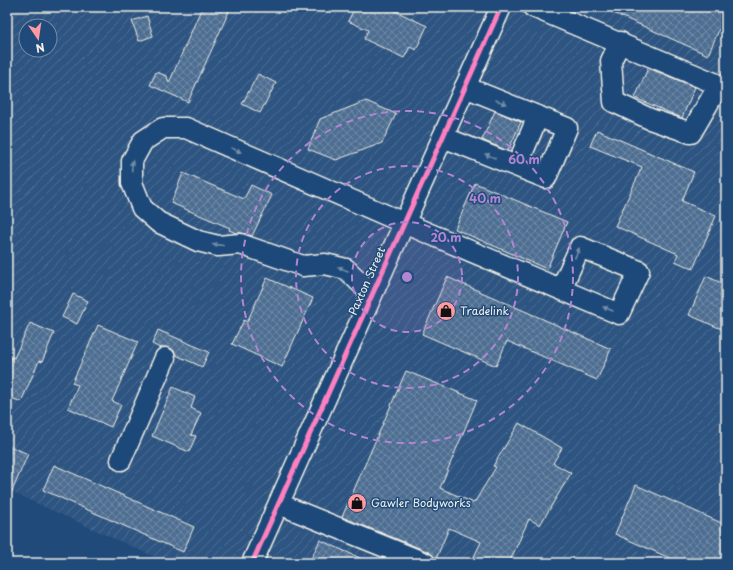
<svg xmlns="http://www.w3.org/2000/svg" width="733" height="570" viewBox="0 0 733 570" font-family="'Playpen Sans',sans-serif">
  <defs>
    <pattern id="industrial-furrows" width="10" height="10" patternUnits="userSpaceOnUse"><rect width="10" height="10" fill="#2d5581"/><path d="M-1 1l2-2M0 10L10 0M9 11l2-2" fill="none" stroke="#4c6e93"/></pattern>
    <pattern id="building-cross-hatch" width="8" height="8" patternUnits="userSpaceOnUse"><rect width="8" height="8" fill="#4d6e92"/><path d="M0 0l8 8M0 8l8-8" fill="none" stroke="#708aa6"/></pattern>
  </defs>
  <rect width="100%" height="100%" fill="#1f4a7a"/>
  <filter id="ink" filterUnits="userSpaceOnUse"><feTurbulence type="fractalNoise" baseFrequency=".025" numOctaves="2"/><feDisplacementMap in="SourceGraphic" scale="8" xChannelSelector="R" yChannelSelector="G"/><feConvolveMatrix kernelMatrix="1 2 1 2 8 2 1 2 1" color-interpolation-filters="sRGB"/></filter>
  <g filter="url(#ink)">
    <!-- industrial -->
    <path fill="url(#industrial-furrows)" fill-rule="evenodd" d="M7,7H726V563H168L7,490ZM26,26H50V50H26Z"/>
    <!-- building -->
    <g fill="url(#building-cross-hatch)" stroke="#f4f1e8">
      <polygon points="202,7 231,7 188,102 150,85 156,72 167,76 169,83"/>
      <polygon points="355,7 387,7 427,26 416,50 410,47 404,58 364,39 368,30 348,21"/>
      <polygon points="600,7 726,7 726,14 708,55"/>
      <polygon points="147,16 153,36 139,41 132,21"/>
      <polygon points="648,68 695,87 682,118 635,98"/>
      <polygon points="258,74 276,83 260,113 242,104"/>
      <polygon points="366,101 396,114 382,143 336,160 308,149 320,119"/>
      <polygon points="495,111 521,122 508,151 482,140"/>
      <polygon points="597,130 694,172 682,201 716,216 693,269 675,261 678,254 615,226 642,167 590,146"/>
      <polygon points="183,173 244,199 251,185 272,195 252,236 243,233 236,233 229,230 230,228 171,203"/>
      <polygon points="475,183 567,222 547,269 455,229"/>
      <polygon points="706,276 726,285 726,331 689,315"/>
      <polygon points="447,277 611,349 597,380 507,341 496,366 422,334"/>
      <polygon points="267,278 313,298 282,367 232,344 244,320 247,322"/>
      <polygon points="73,294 88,301 77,324 62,317"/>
      <polygon points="30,323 54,333 42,362 39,361 21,402 7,396 7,367 12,357 14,358"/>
      <polygon points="98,325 138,342 112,401 121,405 111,427 68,408 78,385 72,383"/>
      <polygon points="158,330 209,352 202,367 176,355 174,351 170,348 164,347 160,348 152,344"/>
      <polygon points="406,371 477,400 440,488 474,503 496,467 493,466 519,423 562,448 553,463 571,473 540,525 529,519 509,563 471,563 481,542 449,528 436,559 429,552 342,517"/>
      <polygon points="173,387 195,397 191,408 201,413 191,435 196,436 189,452 152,436"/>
      <polygon points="7,445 28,454 7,503"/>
      <polygon points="54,465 194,527 183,552 43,490"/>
      <polygon points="636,485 726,525 726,563 681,563 615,534"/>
      <polygon points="320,540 371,563 309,563"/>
    </g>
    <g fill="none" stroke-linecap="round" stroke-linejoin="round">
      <defs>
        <g id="minor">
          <polyline points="533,7 719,85 691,133 650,119 614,102 611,61 620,42"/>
          <polyline points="443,137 546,178 567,128 465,87"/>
          <polyline points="517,166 538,116"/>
          <polyline points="372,294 346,269 325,264 303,266 240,244 218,246 198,241 158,222 142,208 132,183 132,161 143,141 163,128 186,128 404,223 619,314 639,271 580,247 561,289"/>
          <polyline points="121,460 165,358"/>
          <polyline points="279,504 425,563"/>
          <polyline points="252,563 501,7"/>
        </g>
      </defs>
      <!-- minor casing -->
      <use href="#minor" stroke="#f4f1e8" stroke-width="23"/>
      <!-- minor -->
      <use href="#minor" stroke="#1f4a7a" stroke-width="20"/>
      <defs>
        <polyline id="cycleway" points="252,563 501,7"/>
      </defs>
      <!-- cycleway casing -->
      <use href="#cycleway" stroke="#1f4a7a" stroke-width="8"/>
      <!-- cycleway -->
      <use href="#cycleway" stroke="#ff80c0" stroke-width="5"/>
    </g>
    <!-- one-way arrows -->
    <defs><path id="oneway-solid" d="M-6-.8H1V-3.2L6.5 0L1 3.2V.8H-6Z"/></defs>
    <g fill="#748da6">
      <use href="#oneway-solid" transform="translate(501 102) rotate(22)"/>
      <use href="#oneway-solid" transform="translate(236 150) rotate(24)"/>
      <use href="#oneway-solid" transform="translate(490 156) rotate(-158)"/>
      <use href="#oneway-solid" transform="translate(132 166) rotate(-86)"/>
      <use href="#oneway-solid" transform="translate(218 245) rotate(-175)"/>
      <use href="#oneway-solid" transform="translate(577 253) rotate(-66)"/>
      <use href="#oneway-solid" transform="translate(343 269) rotate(-158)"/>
      <use href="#oneway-solid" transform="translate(608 309) rotate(-157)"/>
    </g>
  </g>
  <!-- distance rings -->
  <circle cx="407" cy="277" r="55" fill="#b185d1" fill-opacity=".12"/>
  <g fill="none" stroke="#b185d1" stroke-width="2" stroke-dasharray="7 5">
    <circle cx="407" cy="277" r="55"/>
    <circle cx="407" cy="277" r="111"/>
    <circle cx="407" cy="277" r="166"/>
  </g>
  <!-- icons -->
  <defs>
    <symbol id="shop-disc" viewBox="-11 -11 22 22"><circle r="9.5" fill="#ff9aa2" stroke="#1f4a7a"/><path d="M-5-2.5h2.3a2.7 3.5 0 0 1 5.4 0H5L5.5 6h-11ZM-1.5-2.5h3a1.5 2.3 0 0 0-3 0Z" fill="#111"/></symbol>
  </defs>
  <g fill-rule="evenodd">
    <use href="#shop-disc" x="435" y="300" width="22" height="22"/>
    <use href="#shop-disc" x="346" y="492" width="22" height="22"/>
  </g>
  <g text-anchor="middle" stroke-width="3" stroke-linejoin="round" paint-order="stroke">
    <!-- street labels -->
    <g font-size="11" fill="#f4f1e8" stroke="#1f4a7a">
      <text transform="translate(367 281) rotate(-66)" y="4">Paxton Street</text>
    </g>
    <!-- poi labels -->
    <g font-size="11" fill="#f4f1e8" stroke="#1f4a7a" text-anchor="start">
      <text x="460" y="315">Tradelink</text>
      <text x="371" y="507">Gawler Bodyworks</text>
    </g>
  </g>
  <circle cx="407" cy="277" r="6" fill="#b185d1" stroke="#1f4a7a" stroke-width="2"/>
  <g font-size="12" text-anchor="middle" font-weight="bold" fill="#b185d1" stroke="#1f4a7a" stroke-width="3" stroke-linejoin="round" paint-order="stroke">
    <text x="524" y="164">60 m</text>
    <text x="485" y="203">40 m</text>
    <text x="446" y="242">20 m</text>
  </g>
  <!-- margin -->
  <rect width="733" height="570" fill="none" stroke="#1f4a7a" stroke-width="24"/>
  <rect x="12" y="12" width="709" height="546" fill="none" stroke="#f4f1e8" stroke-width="1.5" filter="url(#ink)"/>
  <!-- north arrow -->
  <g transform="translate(38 38) rotate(167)"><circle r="19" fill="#1f4a7a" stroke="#748da6"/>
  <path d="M0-3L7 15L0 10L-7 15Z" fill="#ff9aa2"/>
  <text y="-6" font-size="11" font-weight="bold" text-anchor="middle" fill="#f4f1e8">N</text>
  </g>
</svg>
